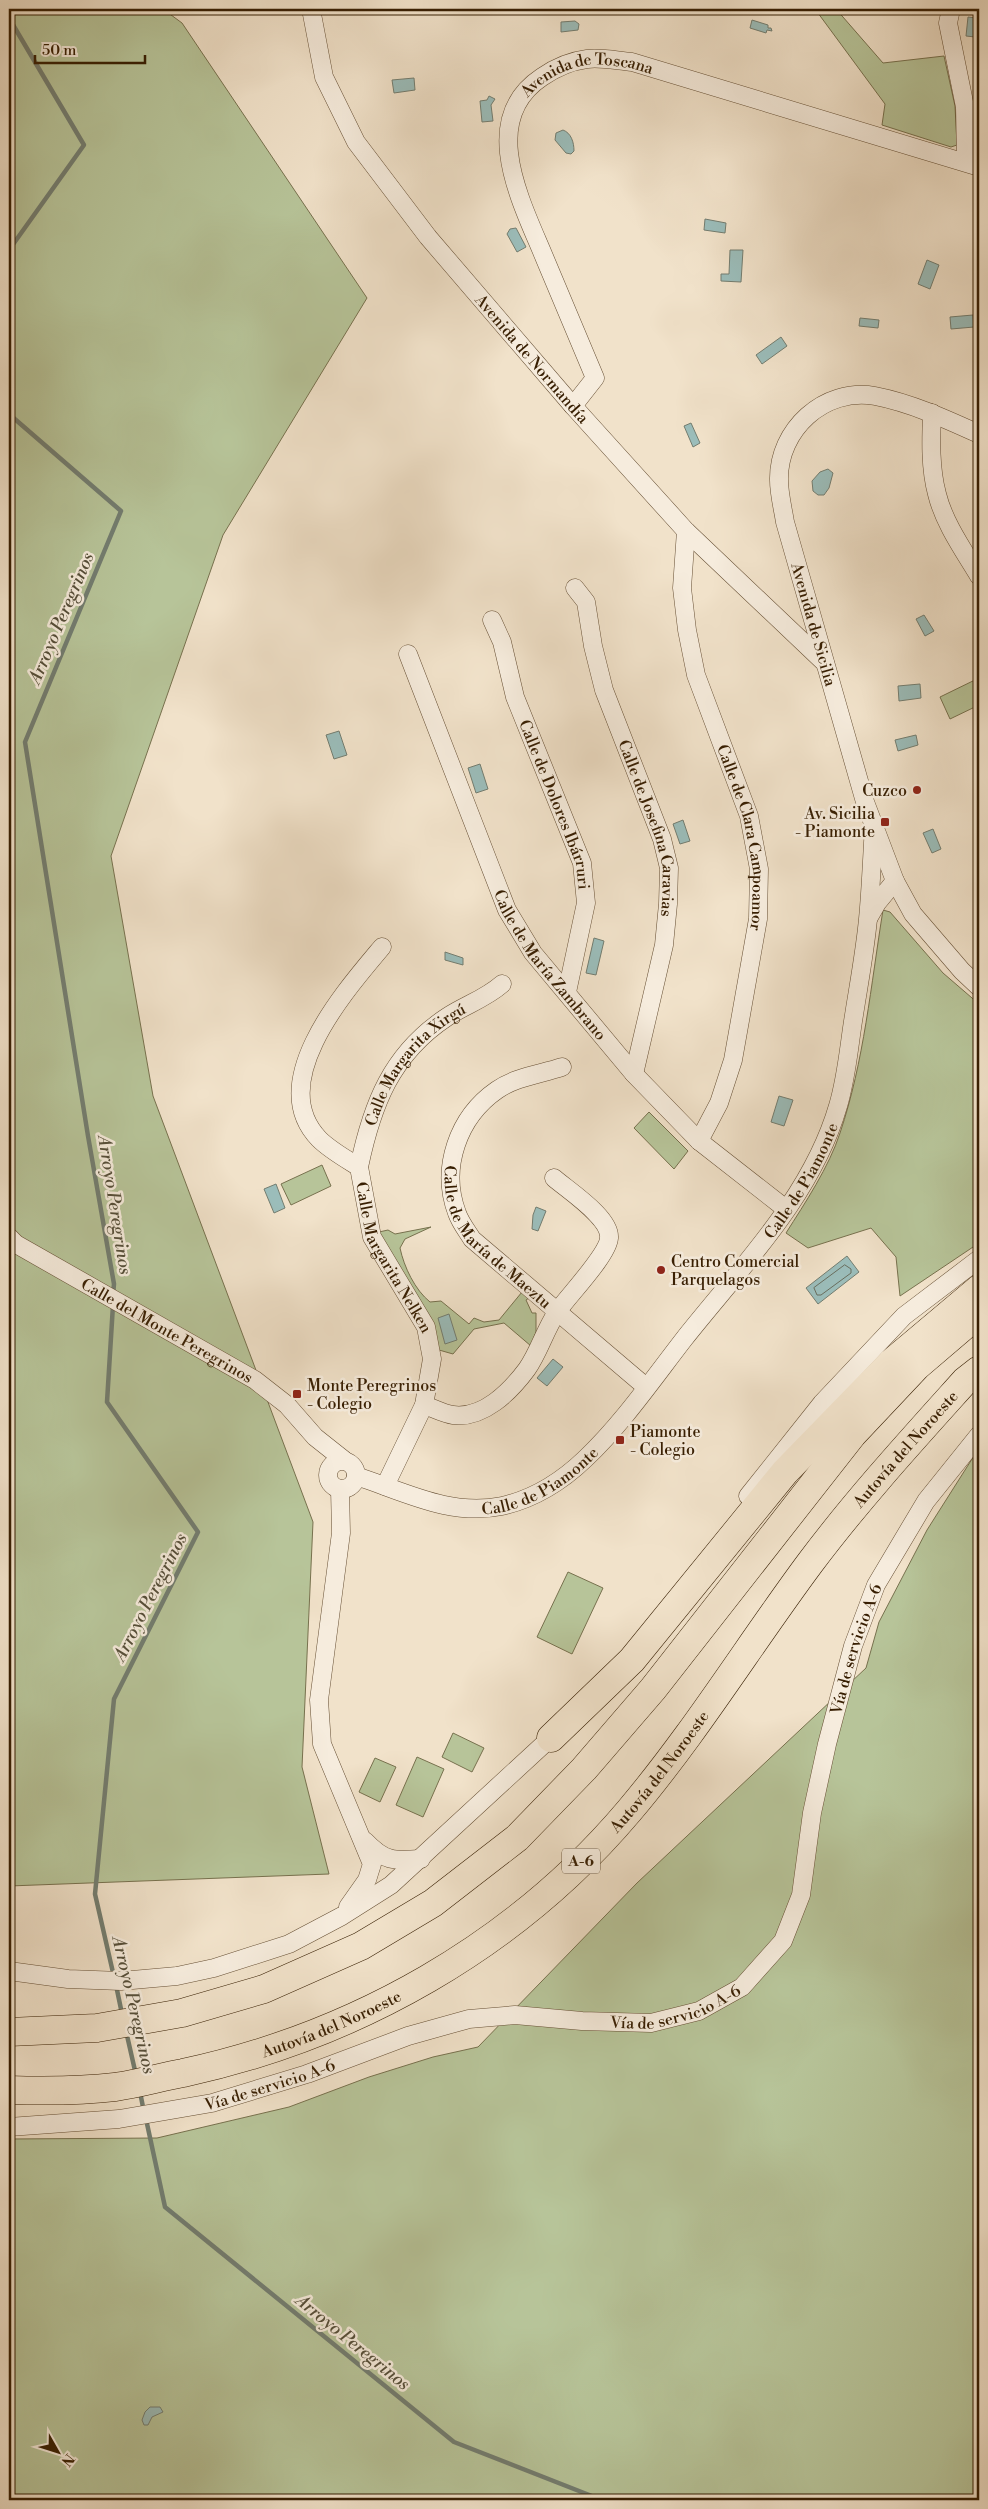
<svg xmlns="http://www.w3.org/2000/svg" width="988" height="2509" viewBox="0 0 988 2509" font-family="'Libre Bodoni',serif">
  <rect width="100%" height="100%" fill="#f1e2ca"/>
  <filter id="stains"><feTurbulence type="fractalNoise" baseFrequency=".004" numOctaves="4"/><feColorMatrix values="0 0 0 0 .2 0 0 0 0 .09 0 0 0 0 .02 0 0 0 .5 -.17"/></filter>
  <radialGradient id="worn" r=".72"><stop offset=".6" stop-color="#630" stop-opacity="0"/><stop offset="1" stop-color="#630" stop-opacity=".3"/></radialGradient>
  <!-- green -->
  <g fill="#b7c499" stroke="#77714e">
    <polygon points="9,9 163,9 182,23 367,298 223,535 111,856 153,1096 313,1522 302,1767 329,1874 9,1886"/>
    <polygon points="815,9 836,9 883,63 944,56 955,106 957,145 951,147 882,125 885,104"/>
    <polygon points="979,678 979,705 950,719 940,697"/>
    <path d="M883,910L890,912L943,973L979,1004V1243L900,1296L896,1257L871,1228L808,1248L786,1233C805,1203 829,1167 840,1133C864,1062 871,984 883,910Z"/>
    <polygon points="649,1112 688,1151 674,1169 634,1128"/>
    <polygon points="322,1165 331,1186 291,1205 281,1184"/>
    <path d="M431,1227L405,1239L400,1248C404,1267 415,1290 430,1302L441,1301L469,1324L474,1318L484,1322L499,1320L522,1292L529,1298L526,1300L532,1313H536V1332L531,1346L504,1323L474,1329L453,1354L439,1350L434,1327L379,1232L388,1230L395,1234Z"/>
    <polygon points="979,1448 979,2500 9,2500 9,2139 157,2138 289,2107 369,2077 433,2057 478,2047 637,1883 866,1668 879,1622 927,1530"/>
    <polygon points="568,1572 603,1588 572,1654 537,1637"/>
    <polygon points="453,1733 484,1748 472,1772 442,1757"/>
    <polygon points="417,1757 444,1769 423,1817 396,1805"/>
    <polygon points="375,1758 396,1767 380,1802 359,1792"/>
  </g>
  <!-- water -->
  <g fill="#9bbdba" stroke="#737d70">
    <polygon points="968,17 977,18 975,37 966,36"/>
    <polygon points="752,20 768,25 768,28 771,28 772,31 767,30 766,33 750,28"/>
    <polygon points="575,21 579,24 578,30 561,32 561,22"/>
    <polygon points="414,78 415,90 394,93 392,80"/>
    <polygon points="489,96 495,99 491,105 493,121 482,122 480,101 487,100"/>
    <path d="M563,130C571,133 574,142 574,151L571,154L566,153L555,140L556,133Z"/>
    <polygon points="705,219 726,223 725,233 704,230"/>
    <polygon points="516,228 526,247 517,252 507,234 510,229"/>
    <polygon points="730,250 743,250 741,282 721,281 721,274 729,274"/>
    <polygon points="927,260 939,265 930,289 918,284"/>
    <polygon points="973,315 974,327 951,329 950,317"/>
    <polygon points="860,318 879,320 878,328 859,326"/>
    <polygon points="781,337 787,346 762,364 756,355"/>
    <polygon points="691,423 700,443 693,447 684,426"/>
    <polygon points="828,469 833,473 829,488 824,495 818,495 813,491 812,481 820,472"/>
    <polygon points="924,615 934,631 925,636 916,619"/>
    <polygon points="920,684 921,698 899,701 898,686"/>
    <polygon points="339,731 347,755 334,759 326,735"/>
    <polygon points="916,735 918,745 898,751 895,740"/>
    <polygon points="480,764 488,789 476,793 468,768"/>
    <polygon points="683,820 690,841 680,844 673,824"/>
    <polygon points="933,829 941,849 932,853 923,833"/>
    <polygon points="594,938 604,941 596,975 586,973"/>
    <polygon points="445,952 463,958 463,965 445,960"/>
    <polygon points="779,1096 793,1100 784,1126 771,1122"/>
    <polygon points="276,1184 285,1208 274,1213 264,1189"/>
    <polygon points="536,1207 546,1211 538,1231 532,1229 533,1215"/>
    <polygon points="847,1256 859,1272 818,1304 806,1288"/>
    <polygon points="449,1314 457,1340 445,1344 438,1318"/>
    <polygon points="553,1359 563,1367 547,1386 537,1378"/>
    <polygon points="150,2407 160,2407 163,2412 152,2417 148,2425 144,2425 142,2420 145,2412"/>
  </g>
  <g fill="none" stroke-linecap="round" stroke-linejoin="round">
    <!-- shore -->
    <polygon stroke="#696e5e" stroke-width="1" points="845,1265 851,1269 851,1273 821,1295 817,1295 814,1288"/>
    <!-- stream -->
    <g stroke="#737d70" stroke-width="4.5">
      <polyline points="9,18 84,145 9,250"/>
      <polyline points="9,414 121,511 25,742 88,1136 114,1284 113,1295"/>
      <polyline points="113,1305 107,1402 198,1532 114,1699 95,1894 114,1977"/>
      <polyline points="116,1985 122,2014"/>
      <polyline points="126,2031 136,2075"/>
      <polyline points="140,2092 144,2112"/>
      <polyline points="146,2119 165,2207 454,2442 602,2500"/>
    </g>
    <defs>
      <g id="street">
        <path id="s1" d="M311,9L324,77L356,142L428,237L573,406L686,531L825,663"/>
        <polyline points="951,9 948,23 965,107 966,162"/>
        <path id="s2" d="M573,406L595,378C578,338 562,299 545,259C522,203 477,120 542,77C555,68 571,61 587,59C601,57 618,61 632,62L979,167"/>
        <path d="M932,413C931,440 930,468 937,494C944,523 964,551 979,576"/>
        <path id="s3" d="M979,434C946,419 911,403 875,396C824,387 778,430 779,480C779,494 783,509 785,522L865,802L895,881L913,914L962,971L979,987"/>
        <path id="s4" d="M686,531L682,588L687,630L696,675L749,816L759,869L758,919L733,1060L719,1103L699,1141"/>
        <path id="s5" d="M575,588L586,602L593,646L604,690L662,839L669,868L668,904L664,945L634,1074"/>
        <path id="s6" d="M492,620L502,642L515,697L582,863L586,903L567,992"/>
        <path id="s7" d="M408,654L507,910L533,953L634,1074L699,1141L786,1209"/>
        <polyline points="869,917 877,903 895,881"/>
        <path id="s8" d="M382,947C346,990 264,1082 319,1139C330,1150 346,1159 359,1167L372,1237L426,1327L432,1359L424,1405L385,1486"/>
        <path id="s9" d="M562,1067C541,1074 515,1077 497,1090C458,1117 440,1168 457,1213C460,1222 467,1231 472,1239L646,1387"/>
        <path id="s10" d="M359,1167C372,1105 391,1054 447,1017C465,1005 485,999 502,984"/>
        <path id="s11" d="M9,1237L16,1244L255,1380L287,1405L315,1437L344,1460"/>
        <path d="M424,1405C433,1408 444,1414 453,1415C483,1419 510,1392 527,1369C539,1352 545,1330 557,1312C568,1296 608,1255 609,1238C611,1218 569,1191 554,1178"/>
        <circle cx="342" cy="1475" r="14"/>
        <path id="s12" d="M356,1476C403,1491 450,1517 502,1506C533,1499 562,1481 585,1459C622,1424 653,1379 684,1339C741,1267 812,1196 838,1106C847,1076 849,1045 854,1015C859,983 865,951 868,919C871,888 872,857 874,826"/>
        <polyline points="340,1489 341,1533 319,1700 322,1744 372,1864 367,1880 348,1907"/>
        <polyline points="748,1496 822,1403 904,1316 979,1259"/>
        <path d="M365,1841C385,1862 394,1861 421,1859"/>
        <polyline points="9,1971 68,1979 121,1981 177,1976 214,1968 289,1944 342,1916 391,1885 557,1732"/>
        <path id="s13" d="M9,2127L119,2119L212,2103L307,2074L408,2036L469,2019L515,2015L582,2021L651,2023L699,2011L742,1987L783,1941L801,1895L812,1813L827,1744L853,1646L876,1585L926,1501L979,1435"/>
      </g>
      <g id="highway">
        <polyline points="551,1738 632,1660 785,1472 891,1363 979,1289"/>
        <polyline points="9,2032 97,2028 182,2013 264,1989 361,1946 433,1903 517,1838 584,1769 653,1689 852,1435 917,1366 979,1313"/>
        <path id="s14" d="M9,2090C44,2091 81,2091 115,2087C138,2084 161,2077 183,2073C355,2036 515,1946 629,1811C695,1733 749,1645 810,1563C858,1499 912,1440 965,1381L979,1370"/>
      </g>
    </defs>
    <!-- street casing -->
    <use href="#street" stroke="#664f34" stroke-width="19"/>
    <!-- highway casing -->
    <use href="#highway" stroke="#371e02" stroke-width="29"/>
    <!-- street -->
    <use href="#street" stroke="#f6ecdd" stroke-width="18"/>
    <!-- highway -->
    <use href="#highway" stroke="#f1e2ca" stroke-width="28"/>
  </g>
  <!-- markers -->
  <g fill="#8f2418" stroke="#f6ecdd" stroke-width="2">
    <circle cx="917" cy="790" r="5"/>
    <rect x="880" y="817" width="10" height="10" rx="2.5"/>
    <circle cx="661" cy="1270" r="5"/>
    <rect x="292" y="1389" width="10" height="10" rx="2.5"/>
    <rect x="615" y="1435" width="10" height="10" rx="2.5"/>
  </g>
  <g text-anchor="middle" stroke-width="5" stroke-linejoin="round" paint-order="stroke">
    <!-- shield labels -->
    <rect fill="#f6ecdd" stroke="#705c44" stroke-width="1" x="562" y="1848.5" width="38" height="25" rx="4"/>
    <g font-size="15" font-weight="bold" fill="#371e02">
      <text x="581" y="1866">A-6</text>
    </g>
    <!-- street labels -->
    <g font-size="16" fill="#371e02" stroke="#f6ecdd">
      <text dy="6" stroke="none"><textPath href="#s2" startOffset="410">Avenida de Toscana</textPath></text>
      <text dy="6" stroke="none"><textPath href="#s1" startOffset="421">Avenida de Normandía</textPath></text>
      <text dy="6" stroke="none"><textPath href="#s3" startOffset="405">Avenida de Sicilia</textPath></text>
      <text dy="6" stroke="none"><textPath href="#s6" startOffset="196">Calle de Dolores Ibárruri</textPath></text>
      <text dy="6" stroke="none"><textPath href="#s5" startOffset="254">Calle de Josefina Caravias</textPath></text>
      <text dy="6" stroke="none"><textPath href="#s4" startOffset="316">Calle de Clara Campoamor</textPath></text>
      <text dy="6" stroke="none"><textPath href="#s7" startOffset="344">Calle de María Zambrano</textPath></text>
      <text dy="6" stroke="none"><textPath href="#s10" startOffset="121">Calle Margarita Xirgú</textPath></text>
      <text dy="6" stroke="none"><textPath href="#s12" startOffset="601">Calle de Piamonte</textPath></text>
      <text dy="6" stroke="none"><textPath href="#s9" startOffset="250">Calle de María de Maeztu</textPath></text>
      <text dy="6" stroke="none"><textPath href="#s8" startOffset="368">Calle Margarita Nelken</textPath></text>
      <text dy="6" stroke="none"><textPath href="#s11" startOffset="184">Calle del Monte Peregrinos</textPath></text>
      <text dy="6" stroke="none"><textPath href="#s14" startOffset="1158">Autovía del Noroeste</textPath></text>
      <text dy="6" stroke="none"><textPath href="#s12" startOffset="196">Calle de Piamonte</textPath></text>
      <text dy="6" stroke="none"><textPath href="#s13" startOffset="1120">Vía de servicio A-6</textPath></text>
      <text dy="6" stroke="none"><textPath href="#s14" startOffset="752">Autovía del Noroeste</textPath></text>
      <text dy="6" stroke="none"><textPath href="#s13" startOffset="685">Vía de servicio A-6</textPath></text>
      <text dy="6" stroke="none"><textPath href="#s14" startOffset="332">Autovía del Noroeste</textPath></text>
      <text dy="6" stroke="none"><textPath href="#s13" startOffset="265">Vía de servicio A-6</textPath></text>
    </g>
    <!-- poi labels -->
    <g font-size="16" fill="#371e02" stroke="#f6ecdd" text-anchor="start">
      <text x="907" y="796" text-anchor="end">Cuzco</text>
      <text x="875" y="819" text-anchor="end">Av. Sicilia<tspan x="875" dy="18">- Piamonte</tspan></text>
      <text x="671" y="1267">Centro Comercial<tspan x="671" dy="18">Parquelagos</tspan></text>
      <text x="307" y="1391">Monte Peregrinos<tspan x="307" dy="18">- Colegio</tspan></text>
      <text x="630" y="1437">Piamonte<tspan x="630" dy="18">- Colegio</tspan></text>
    </g>
    <!-- water labels -->
    <g font-size="18" font-style="italic" fill="#554e39" stroke="#f6ecdd">
      <text transform="translate(61 618) rotate(-67)" y="6">Arroyo Peregrinos</text>
      <text transform="translate(115 1205) rotate(81)" y="6">Arroyo Peregrinos</text>
      <text transform="translate(150 1597) rotate(-63)" y="6">Arroyo Peregrinos</text>
      <text transform="translate(134 2005) rotate(77)" y="6">Arroyo Peregrinos</text>
      <text transform="translate(353 2342) rotate(39)" y="6">Arroyo Peregrinos</text>
    </g>
  </g>
  <!-- margin -->
  <rect width="988" height="2509" fill="none" stroke="#f1e2ca" stroke-width="30"/>
  <rect x="10" y="10" width="968" height="2489" fill="none" stroke="#371e02" stroke-width="2.5"/>
  <rect x="15" y="15" width="958" height="2479" fill="none" stroke="#371e02"/>
  <!-- north arrow -->
  <g transform="translate(58 2452) rotate(129)" stroke="#f6ecdd" stroke-width="4" paint-order="stroke">
  <path d="M0-4L9 19L0 12L-9 19Z" fill="#371e02"/>
  <text y="-8" font-size="14" font-weight="bold" text-anchor="middle" fill="#371e02">N</text>
  </g>
  <!-- scale -->
  <path d="M35 55v8h110v-8" fill="none" stroke="#371e02" stroke-width="2.5"/>
  <text x="42" y="55" font-size="15" fill="#371e02" stroke="#f6ecdd" stroke-width="4" paint-order="stroke">50 m</text>
  <rect width="100%" height="100%" filter="url(#stains)"/>
  <rect width="100%" height="100%" fill="url(#worn)"/>
</svg>
